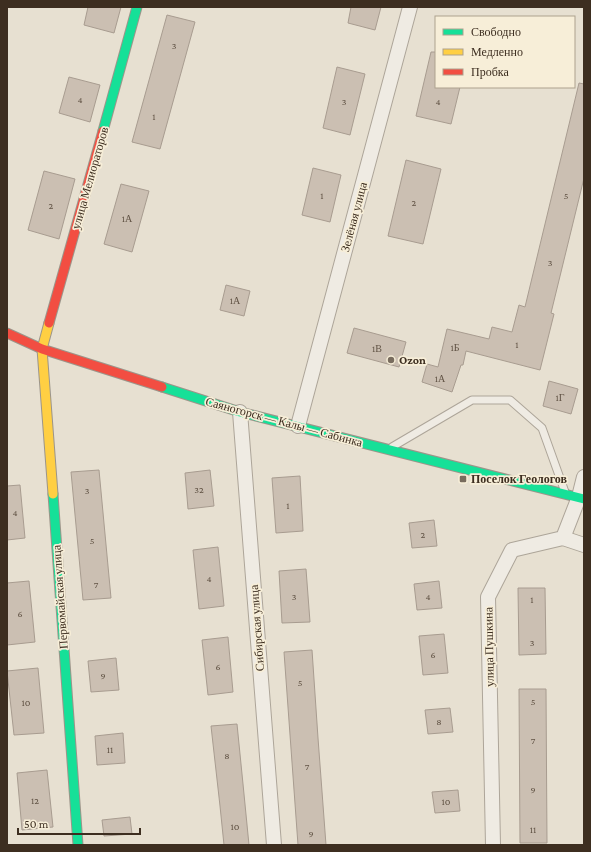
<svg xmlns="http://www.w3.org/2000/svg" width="591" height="852" viewBox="0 0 591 852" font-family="'Crimson Pro',serif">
  <rect width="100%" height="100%" fill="#e7e0d1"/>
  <!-- building -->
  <g fill="#cbbfb2" stroke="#a89c90">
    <polygon points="88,7 121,7 114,33 84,25"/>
    <polygon points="351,7 381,7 375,30 348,23"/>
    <polygon points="167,15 195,22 160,149 132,142"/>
    <polygon points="431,52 436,52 436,87 460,87 451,124 416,116"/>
    <polygon points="337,67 365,74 350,135 323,128"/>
    <polygon points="69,77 100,85 90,122 59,113"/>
    <polygon points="579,83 584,84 584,178 551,313 554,314 540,370 466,351 463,365 461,365 452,392 422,382 427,364 438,367 447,329 489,339 492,327 512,332 519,305 525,307"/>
    <polygon points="406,160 441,169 423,244 388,236"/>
    <polygon points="313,168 341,175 330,222 302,215"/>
    <polygon points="44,171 75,179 59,239 28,230"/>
    <polygon points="121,184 149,191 132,252 104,244"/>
    <polygon points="226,285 250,291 244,316 220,310"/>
    <polygon points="354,328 406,342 399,367 347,353"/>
    <polygon points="549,381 578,389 571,414 543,406"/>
    <polygon points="99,470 111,598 83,600 71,472"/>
    <polygon points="210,470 214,506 188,509 185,473"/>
    <polygon points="300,476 303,531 276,533 272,478"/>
    <polygon points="20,485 25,538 7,540 7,486"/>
    <polygon points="434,520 437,546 412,548 409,523"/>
    <polygon points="218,547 224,606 199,609 193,550"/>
    <polygon points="306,569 310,622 282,623 279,571"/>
    <polygon points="29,581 35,642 7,645 7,583"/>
    <polygon points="439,581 442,608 417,610 414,584"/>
    <polygon points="518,588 545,588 546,654 519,655"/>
    <polygon points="444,634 448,673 423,675 419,636"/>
    <polygon points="228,637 233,692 208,695 202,640"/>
    <polygon points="312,650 318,738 326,845 298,845 284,652"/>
    <polygon points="116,658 119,690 91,692 88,661"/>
    <polygon points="38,668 44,733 14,735 7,671"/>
    <polygon points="519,689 546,689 547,843 520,843"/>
    <polygon points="450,708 453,732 428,734 425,710"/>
    <polygon points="237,724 243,784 249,845 224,845 220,806 211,726"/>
    <polygon points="123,733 125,763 97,765 95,736"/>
    <polygon points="47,770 53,827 22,830 17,773"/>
    <polygon points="458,790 460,811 435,813 432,792"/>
    <polygon points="130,817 132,834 104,836 102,820"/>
  </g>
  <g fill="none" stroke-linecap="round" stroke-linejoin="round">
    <defs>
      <polyline id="lane" points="392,447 472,400 510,400 542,428 565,492"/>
      <g id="street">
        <polyline points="240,412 274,845"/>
        <polyline points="298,426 410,7"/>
        <polyline points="563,538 584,545"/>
        <polyline points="493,845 488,597 512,550 563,538 579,497 584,477"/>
      </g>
      <g id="fast">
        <polyline points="103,131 137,7"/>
        <polyline points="162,387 240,412 584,499"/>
        <polyline points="53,494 78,845"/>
      </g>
      <polyline id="slow" points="49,323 42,349 53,494"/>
      <g id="jam">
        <polyline points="49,323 103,131"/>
        <polyline points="7,333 42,349 162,387"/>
      </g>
    </defs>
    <!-- lane casing -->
    <use href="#lane" stroke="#ada599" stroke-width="9"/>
    <!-- street casing -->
    <use href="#street" stroke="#ada599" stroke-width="16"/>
    <!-- fast casing -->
    <use href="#fast" stroke="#9c958a" stroke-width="11"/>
    <!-- slow casing -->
    <use href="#slow" stroke="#9c958a" stroke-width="11"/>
    <!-- jam casing -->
    <use href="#jam" stroke="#9c958a" stroke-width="11"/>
    <!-- lane -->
    <use href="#lane" stroke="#efebe3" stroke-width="7"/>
    <!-- street -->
    <use href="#street" stroke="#efebe3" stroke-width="14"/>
    <!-- fast -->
    <use href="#fast" stroke="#16e098" stroke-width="9"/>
    <!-- slow -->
    <use href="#slow" stroke="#ffcf43" stroke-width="9"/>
    <!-- jam -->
    <use href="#jam" stroke="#f24e42" stroke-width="9"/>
  </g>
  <!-- markers -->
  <g fill="#786c5e" stroke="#f7eed8" stroke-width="1.5">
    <circle cx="391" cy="360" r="4"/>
    <rect x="459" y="475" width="8" height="8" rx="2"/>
  </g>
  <g text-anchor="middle" stroke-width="3.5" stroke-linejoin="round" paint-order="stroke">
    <!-- number labels -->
    <g font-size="10" fill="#605244">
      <text x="174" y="49">3</text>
      <text x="80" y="103">4</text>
      <text x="344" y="105">3</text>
      <text x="438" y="105">4</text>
      <text x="154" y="120">1</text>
      <text x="322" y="199">1</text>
      <text x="566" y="199">5</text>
      <text x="414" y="206">2</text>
      <text x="51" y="209">2</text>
      <text x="127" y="222">1А</text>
      <text x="550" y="266">3</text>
      <text x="235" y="304">1А</text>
      <text x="517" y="348">1</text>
      <text x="455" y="351">1Б</text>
      <text x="377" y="352">1В</text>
      <text x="440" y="382">1А</text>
      <text x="560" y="401">1Г</text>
      <text x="199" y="493">32</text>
      <text x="87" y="494">3</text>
      <text x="288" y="509">1</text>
      <text x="15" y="516">4</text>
      <text x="423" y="538">2</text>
      <text x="92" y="544">5</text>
      <text x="209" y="582">4</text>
      <text x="96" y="588">7</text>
      <text x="294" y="600">3</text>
      <text x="428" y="600">4</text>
      <text x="532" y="603">1</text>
      <text x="20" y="617">6</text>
      <text x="532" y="646">3</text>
      <text x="433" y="658">6</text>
      <text x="218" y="670">6</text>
      <text x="103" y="679">9</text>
      <text x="300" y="686">5</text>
      <text x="533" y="705">5</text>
      <text x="26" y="706">10</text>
      <text x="439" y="725">8</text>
      <text x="533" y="744">7</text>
      <text x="110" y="753">11</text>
      <text x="227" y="759">8</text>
      <text x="307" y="770">7</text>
      <text x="533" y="793">9</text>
      <text x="35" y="804">12</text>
      <text x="446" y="805">10</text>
      <text x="235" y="830">10</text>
      <text x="533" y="833">11</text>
      <text x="311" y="837">9</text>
    </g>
    <!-- street labels -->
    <g font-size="12" fill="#3d2e20" stroke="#f7eed8">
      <text transform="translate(90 178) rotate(-74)" y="4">улица Мелиораторов</text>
      <text transform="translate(354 217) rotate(-75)" y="4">Зелёная улица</text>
      <text transform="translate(284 422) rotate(15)" y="4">Саяногорск — Калы — Сабинка</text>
      <text transform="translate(60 597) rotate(-94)" y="4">Первомайская улица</text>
      <text transform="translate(257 628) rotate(-94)" y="4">Сибирская улица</text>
      <text transform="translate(489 647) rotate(-91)" y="4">улица Пушкина</text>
    </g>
    <!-- poi labels -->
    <g font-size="12" font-weight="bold" fill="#3d2e20" stroke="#f7eed8" text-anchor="start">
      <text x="399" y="364">Ozon</text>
      <text x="471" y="483">Поселок Геологов</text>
    </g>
  </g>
  <!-- border -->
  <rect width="591" height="852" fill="none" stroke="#3d2e20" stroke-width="16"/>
  <!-- legend -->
  <rect x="435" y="16" width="140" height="72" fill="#f7eed8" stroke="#ada18e"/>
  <rect x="443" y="29" width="20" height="6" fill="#16e098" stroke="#ada18e"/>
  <text x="471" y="36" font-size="12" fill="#3d2e20">Свободно</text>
  <rect x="443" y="49" width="20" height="6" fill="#ffcf43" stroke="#ada18e"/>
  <text x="471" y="56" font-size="12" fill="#3d2e20">Медленно</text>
  <rect x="443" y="69" width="20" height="6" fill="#f24e42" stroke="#ada18e"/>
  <text x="471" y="76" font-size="12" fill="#3d2e20">Пробка</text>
  <!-- scale -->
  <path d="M18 828v6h122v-6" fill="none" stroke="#3d2e20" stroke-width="2"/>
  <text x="24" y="828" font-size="12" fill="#3d2e20" stroke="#f7eed8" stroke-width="3" paint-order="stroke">50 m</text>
</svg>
